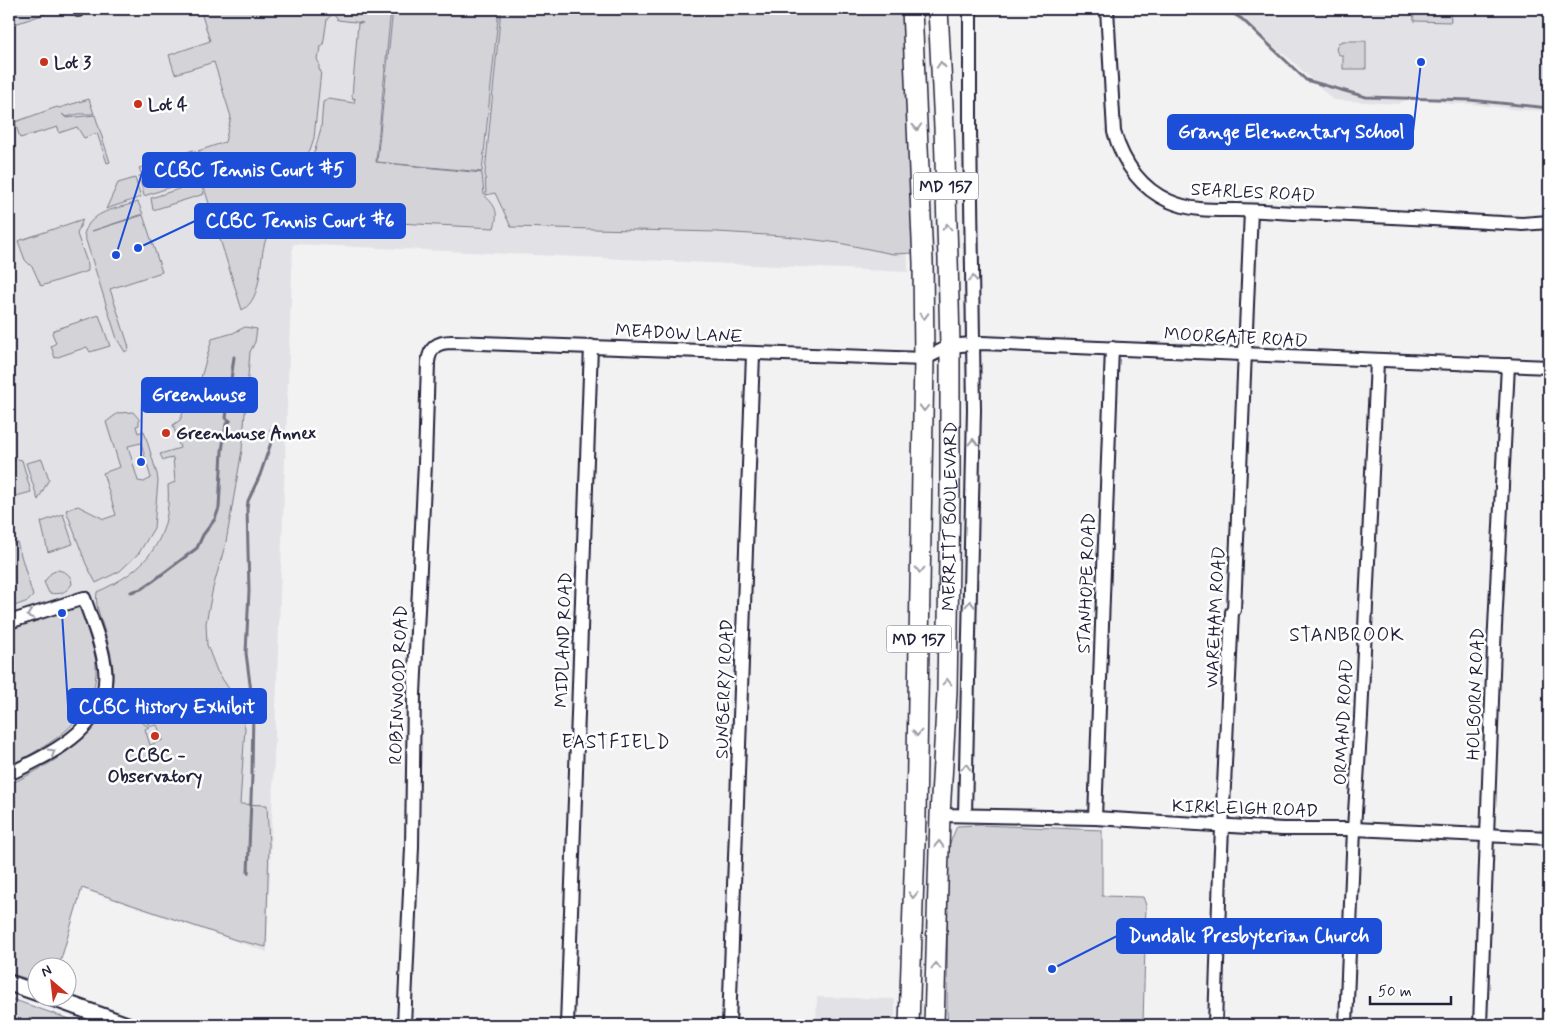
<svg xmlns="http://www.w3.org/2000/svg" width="1558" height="1034" viewBox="0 0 1558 1034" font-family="Mynerve,sans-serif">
  <rect width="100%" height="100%" fill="#f2f2f3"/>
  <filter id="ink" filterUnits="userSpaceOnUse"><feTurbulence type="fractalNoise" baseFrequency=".02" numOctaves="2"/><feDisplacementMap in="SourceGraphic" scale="10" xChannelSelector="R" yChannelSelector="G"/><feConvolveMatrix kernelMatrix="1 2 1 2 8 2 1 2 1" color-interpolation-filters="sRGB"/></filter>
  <g filter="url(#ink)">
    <!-- built -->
    <g fill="#e2e2e6">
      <polygon points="9,9 894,9 900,48 908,272 293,244 267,952 82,889 60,966 38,966 9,961"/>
      <polygon points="1224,9 1549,9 1549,111 1521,110 1470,104 1450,104 1420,96 1411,97 1398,104 1333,100 1290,59"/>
      <polygon points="817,997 895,999 895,1025 816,1025"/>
    </g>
    <!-- green -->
    <g fill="#d3d3d8" stroke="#7a7a8a" fill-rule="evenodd">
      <polygon points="9,9 60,9 9,26"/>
      <path d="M200,9H391L376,162L482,173L484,195C496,206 499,212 494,228L282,217C276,223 269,231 266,239C258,260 264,298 242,310L202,181L239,170L278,177L299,169L310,158L315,150L321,128L323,102L329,99L354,103L355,98L353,99L352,96L358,23H363L338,20L333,14L327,19L323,46H321L320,54H318L317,59L319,63V70L321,71L314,138L310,150L302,161L286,170L269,172L242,166L228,170L215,165L198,151L225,142L231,117L214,62L175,74L169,55L210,41Z"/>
      <polygon points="393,9 499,9 482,172 377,162"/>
      <polygon points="501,9 903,9 914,253 893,254 839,243 784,236 717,232 511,227 495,193 486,195 485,172"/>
      <polygon points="1413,9 1450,9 1451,22 1414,21"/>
      <polygon points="1366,41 1366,69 1343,69 1343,56 1338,54 1336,49 1338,43 1343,41"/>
      <polygon points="89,99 94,114 79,114 66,117 62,114 66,118 95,115 110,162 107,163 97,133 84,138 77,127 59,133 58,127 20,138 15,122 57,107 59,108"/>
      <polygon points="193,150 220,171 144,196 139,176 142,175 139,168"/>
      <polygon points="135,178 141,197 106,209 118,183"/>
      <polygon points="200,182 204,194 153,210 151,198"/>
      <path d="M138,202L143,214L92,231L143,215L162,272L110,289L128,344L129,349L125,352L117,339L84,234C91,210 117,209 138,202Z"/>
      <polygon points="83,219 77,234 88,265 88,271 41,286 33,268 25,260 18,241"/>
      <polygon points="99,315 110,346 90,352 87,347 55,358 51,346 56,343 52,333 54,330"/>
      <path d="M245,327L257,329L255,342L250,352L242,450L226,542L213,588L206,623L207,645L217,671L240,705L245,728L240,804L267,805L269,845L266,947L236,940L82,888L59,966H38L37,982L9,973V785C53,762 83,749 107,702L149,727L145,729L150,745L163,740L157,725L152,726L108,700C119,676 110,648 102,623C99,613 95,604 97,592C145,571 172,540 168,485L175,482L173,458L163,460L160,454L180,448L173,425L180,420L188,400L198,388L212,339L233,333Z"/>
      <path d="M133,412L139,419V425L136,426L138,433L144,431L157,474L158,481L154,528L139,553L120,571L96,583L86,564L66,510L78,506L104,519L116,515L103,473L120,467L106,422L118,413ZM141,443L151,478L144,482L138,481L128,446Z"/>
      <polygon points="17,459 22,460 31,492 9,498 9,462"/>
      <polygon points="42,459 49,479 38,500 26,463"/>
      <polygon points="63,514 73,544 48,552 41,522"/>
      <polygon points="17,542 33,596 28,601 9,608 9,545"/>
      <path d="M58,570C67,572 71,575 72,584C66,593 59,595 49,593L44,582L51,573Z"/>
      <path d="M74,606L81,608C85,624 95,648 96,664C99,719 51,744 9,766V630L47,617V615Z"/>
      <polygon points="980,825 1102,830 1102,896 1143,897 1146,905 1143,1025 948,1025 947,1012 948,848 957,826"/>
      <polygon points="9,998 86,1025 9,1025"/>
    </g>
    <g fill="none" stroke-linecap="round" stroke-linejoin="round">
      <!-- stream -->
      <g stroke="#727282" stroke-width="3">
        <polyline points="1226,9 1242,19 1306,80 1366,97 1470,100 1549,108"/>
        <polyline points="230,421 226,418 234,357"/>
        <polyline points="271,430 284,434"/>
        <polyline points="131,592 141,589 153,581 197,548 203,535 215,519 219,508 222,451 226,424 230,421"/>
        <polyline points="248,873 252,775 253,707 246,653 249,591 247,509 248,501 260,475 275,431"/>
      </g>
      <defs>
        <g id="minor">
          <polyline points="78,9 78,10"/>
          <path d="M1107,9L1114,132C1123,162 1140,188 1169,201C1191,211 1213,210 1236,210C1255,210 1275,212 1294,213C1370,215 1446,220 1522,224L1549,222"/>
          <path d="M9,622L84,598C92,621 102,644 105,668C111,727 52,753 9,774"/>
          <polyline points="940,815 1095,818 1283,829 1354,829 1549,838"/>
          <polyline points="965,815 974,410 970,130 970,9"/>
          <polyline points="1095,818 1112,348"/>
          <path d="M404,1025L412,847L414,694L425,463L428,362C430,347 437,342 452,342L924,359L950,346L982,343L1549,367"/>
          <polyline points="567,1025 591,346"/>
          <polyline points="729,1025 753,354"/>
          <polyline points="1215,1025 1220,872 1232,612 1234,610 1251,211"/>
          <polyline points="1346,1025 1354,829 1361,717 1377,361"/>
          <polyline points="1480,1025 1494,647 1508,365"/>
        </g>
        <g id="tertiary">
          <polyline points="9,983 38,993"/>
          <polyline points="47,996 127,1025"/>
        </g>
        <g id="primary">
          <polyline points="909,1025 916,815 924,359 923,262 912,9"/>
          <path id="s1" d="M934,1025L940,815L947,692L950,492V346L948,259L944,127L938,9"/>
        </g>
      </defs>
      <!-- minor casing -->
      <use href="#minor" stroke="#22223b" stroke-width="16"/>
      <!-- tertiary casing -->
      <use href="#tertiary" stroke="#22223b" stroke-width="19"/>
      <!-- primary casing -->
      <use href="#primary" stroke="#22223b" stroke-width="22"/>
      <!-- minor -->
      <use href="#minor" stroke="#fff" stroke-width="12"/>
      <!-- tertiary -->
      <use href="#tertiary" stroke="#fff" stroke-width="15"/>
      <!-- primary -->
      <use href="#primary" stroke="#fff" stroke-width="19"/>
    </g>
    <!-- one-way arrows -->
    <defs><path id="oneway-chevron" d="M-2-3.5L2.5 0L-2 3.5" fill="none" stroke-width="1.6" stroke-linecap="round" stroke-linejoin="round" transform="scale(1.25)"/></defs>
    <g stroke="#9c9ca7">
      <use href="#oneway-chevron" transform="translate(941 65) rotate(-93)"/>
      <use href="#oneway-chevron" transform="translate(917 127) rotate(87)"/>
      <use href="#oneway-chevron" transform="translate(947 227) rotate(-92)"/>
      <use href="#oneway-chevron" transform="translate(973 279) rotate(-90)"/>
      <use href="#oneway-chevron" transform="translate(924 316) rotate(89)"/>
      <use href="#oneway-chevron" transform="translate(924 408) rotate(91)"/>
      <use href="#oneway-chevron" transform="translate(973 442) rotate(-89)"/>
      <use href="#oneway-chevron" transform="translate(920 570) rotate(91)"/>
      <use href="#oneway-chevron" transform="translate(970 604) rotate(-89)"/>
      <use href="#oneway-chevron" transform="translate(30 615) rotate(162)"/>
      <use href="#oneway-chevron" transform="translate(947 682) rotate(-90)"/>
      <use href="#oneway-chevron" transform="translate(917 733) rotate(91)"/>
      <use href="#oneway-chevron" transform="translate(52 752) rotate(-30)"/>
      <use href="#oneway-chevron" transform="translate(966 767) rotate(-89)"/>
      <use href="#oneway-chevron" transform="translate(939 844) rotate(-88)"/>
      <use href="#oneway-chevron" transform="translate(913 895) rotate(92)"/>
      <use href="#oneway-chevron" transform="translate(936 966) rotate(-89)"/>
    </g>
  </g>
  <!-- markers -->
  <g fill="#c8321e" stroke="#fff" stroke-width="2">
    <circle cx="44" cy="62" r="5"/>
    <circle cx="138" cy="104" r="5"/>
    <circle cx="166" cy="433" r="5"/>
    <circle cx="155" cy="736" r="5"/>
  </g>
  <g text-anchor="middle" stroke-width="5" stroke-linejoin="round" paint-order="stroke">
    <!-- shield labels -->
    <g fill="#fff" stroke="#646476" stroke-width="1">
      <rect x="913.5" y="172.5" width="65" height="27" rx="4"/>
      <rect x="886.5" y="625.5" width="65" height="27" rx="4"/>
    </g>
    <g font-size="16" font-weight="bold" fill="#22223b">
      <text x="946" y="192">MD 157</text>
      <text x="919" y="645">MD 157</text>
    </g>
    <!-- poi labels -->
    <g font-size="18" font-weight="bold" fill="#22223b" stroke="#fff" text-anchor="start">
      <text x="54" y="68">Lot 3</text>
      <text x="148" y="110">Lot 4</text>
      <text x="176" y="439">Greenhouse Annex</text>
      <text x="155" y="761" text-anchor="middle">CCBC -<tspan x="155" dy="21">Observatory</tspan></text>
    </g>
    <!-- street labels -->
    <g font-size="18" fill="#22223b" stroke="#fff">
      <text transform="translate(1253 192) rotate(3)" y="6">SEARLES ROAD</text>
      <text transform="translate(679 333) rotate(3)" y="6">MEADOW LANE</text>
      <text transform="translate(1236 337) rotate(3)" y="6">MOORGATE ROAD</text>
      <text dy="6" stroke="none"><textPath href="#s1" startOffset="509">MERRITT BOULEVARD</textPath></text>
      <text transform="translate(1086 583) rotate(-88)" y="6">STANHOPE ROAD</text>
      <text transform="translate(1215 617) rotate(-87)" y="6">WAREHAM ROAD</text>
      <text transform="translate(563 640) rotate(-88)" y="6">MIDLAND ROAD</text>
      <text transform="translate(398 685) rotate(-88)" y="6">ROBINWOOD ROAD</text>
      <text transform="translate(724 689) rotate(-88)" y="6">SUNBERRY ROAD</text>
      <text transform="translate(1475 694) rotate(-88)" y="6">HOLBORN ROAD</text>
      <text transform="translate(1343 722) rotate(-87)" y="6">ORMAND ROAD</text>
      <text transform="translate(1245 808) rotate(2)" y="6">KIRKLEIGH ROAD</text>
    </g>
    <!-- neighbourhood labels -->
    <g font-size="19" letter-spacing="1" fill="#22223b" stroke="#fff">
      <text x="1347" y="641">STANBROOK</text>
      <text x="616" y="748">EASTFIELD</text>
    </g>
  </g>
  <!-- callouts -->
  <path fill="none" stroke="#1d4ed8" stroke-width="2" d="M1421 62L1413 132M116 255L143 170M138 248L195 221M141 462L142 395M62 613L68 706M1052 969L1117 936"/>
  <g fill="#1d4ed8" stroke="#fff" stroke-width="2">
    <circle cx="1421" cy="62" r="5"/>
    <circle cx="116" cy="255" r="5"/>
    <circle cx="138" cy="248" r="5"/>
    <circle cx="141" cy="462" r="5"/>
    <circle cx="62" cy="613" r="5"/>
    <circle cx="1052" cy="969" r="5"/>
  </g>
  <g fill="#1d4ed8" stroke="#1d4ed8" stroke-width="2">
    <rect x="1168" y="115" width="245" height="34" rx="5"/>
    <rect x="143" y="153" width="212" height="34" rx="5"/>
    <rect x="195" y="204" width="210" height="34" rx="5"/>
    <rect x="142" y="378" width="115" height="34" rx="5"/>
    <rect x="68" y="689" width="198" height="34" rx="5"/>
    <rect x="1117" y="919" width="264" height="34" rx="5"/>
  </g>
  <g font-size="19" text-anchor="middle" font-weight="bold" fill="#fff">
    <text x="1291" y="138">Grange Elementary School</text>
    <text x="249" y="176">CCBC Tennis Court #5</text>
    <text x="300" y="227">CCBC Tennis Court #6</text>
    <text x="199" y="401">Greenhouse</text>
    <text x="167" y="713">CCBC History Exhibit</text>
    <text x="1249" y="942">Dundalk Presbyterian Church</text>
  </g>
  <!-- margin -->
  <rect width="1558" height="1034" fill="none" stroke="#fff" stroke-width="30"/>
  <rect x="15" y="15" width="1528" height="1004" fill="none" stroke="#22223b" stroke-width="2" filter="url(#ink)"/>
  <!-- north arrow -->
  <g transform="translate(52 982) rotate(332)"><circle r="24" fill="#ffffff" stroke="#a7a7b1"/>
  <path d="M0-4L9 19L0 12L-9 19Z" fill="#c8321e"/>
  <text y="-8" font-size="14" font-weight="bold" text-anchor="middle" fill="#22223b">N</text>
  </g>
  <!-- scale -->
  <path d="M1370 996v8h81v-8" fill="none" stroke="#22223b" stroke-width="2.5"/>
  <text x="1378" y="996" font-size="15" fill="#22223b" stroke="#ffffff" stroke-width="4" paint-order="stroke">50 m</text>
</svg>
